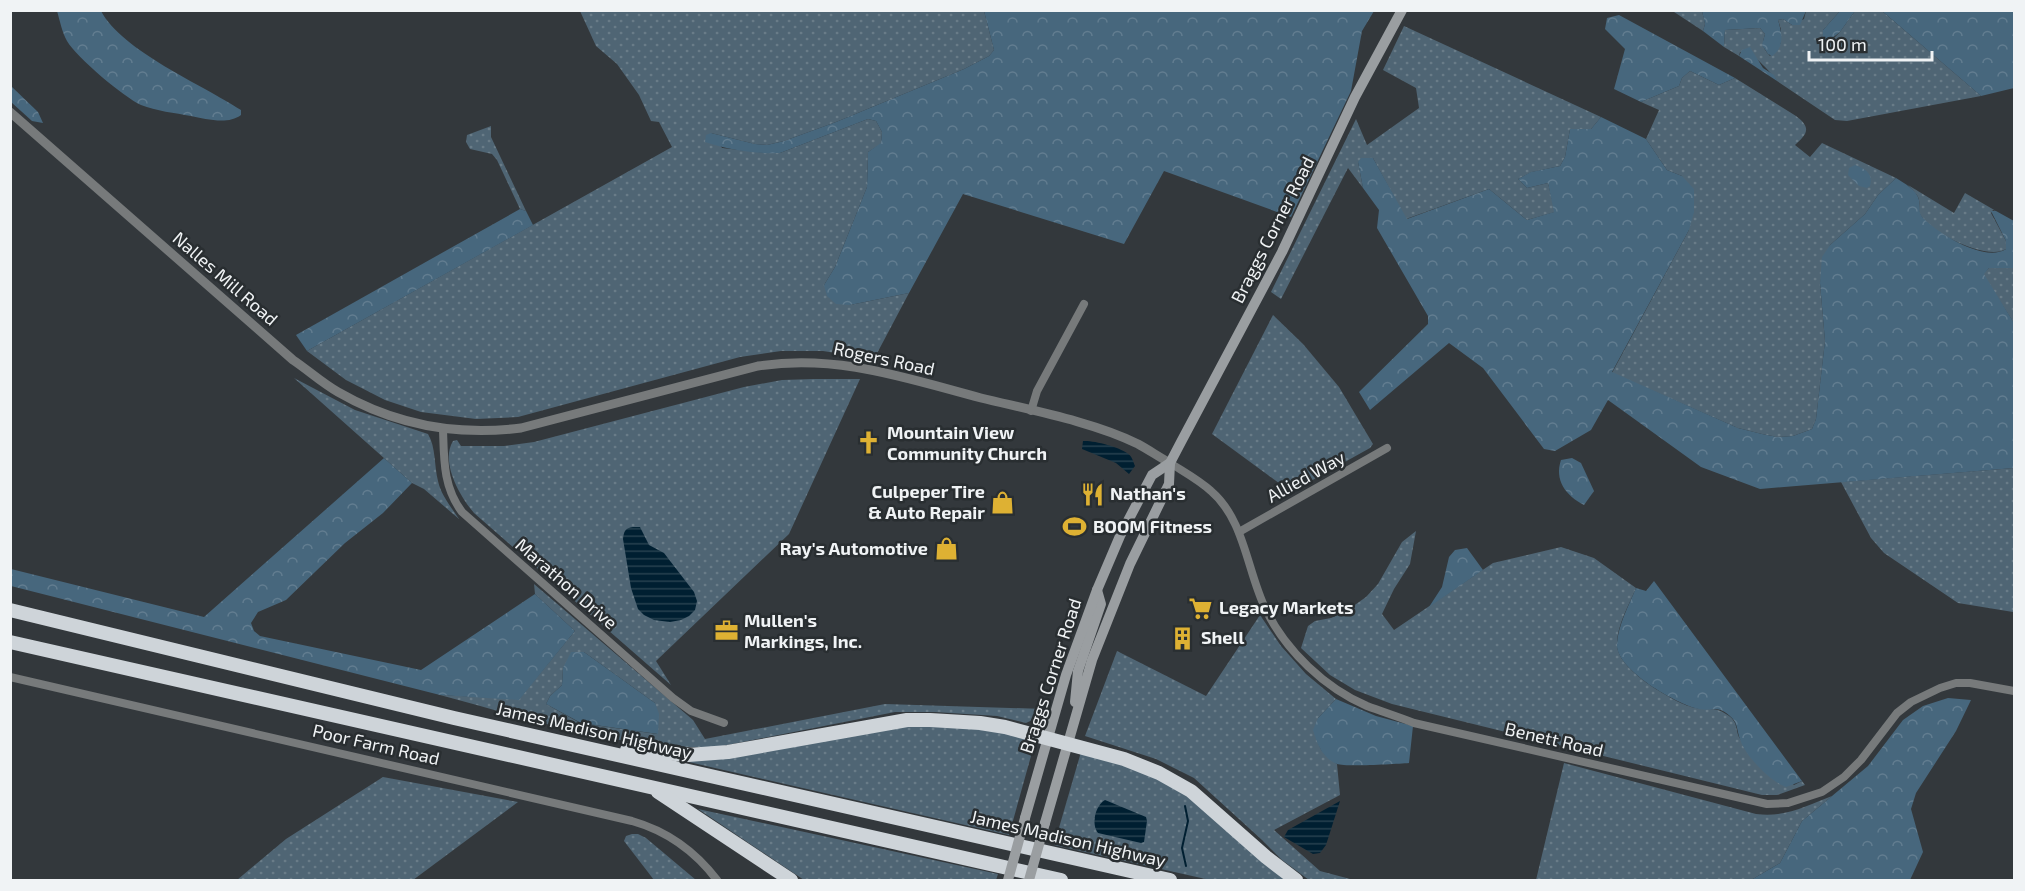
<svg xmlns="http://www.w3.org/2000/svg" width="2025" height="891" viewBox="0 0 2025 891" font-family="'Exo 2',sans-serif">
  <defs>
    <pattern id="grass-dots" width="8" height="8" patternUnits="userSpaceOnUse" patternTransform="scale(1.5)"><rect width="8" height="8" fill="#4f6574"/><path d="M2 2h.1M6 6h.1" fill="none" stroke="#697c88" stroke-width="1.8" stroke-linecap="round"/></pattern>
    <pattern id="forest-crowns" width="20" height="18" patternUnits="userSpaceOnUse" patternTransform="scale(1.5)"><rect width="20" height="18" fill="#47677d"/><path d="M2 6a3 3 0 1 1 6 0M12 15a3 3 0 1 1 6 0" fill="none" stroke="#627d90"/></pattern>
    <pattern id="water-rules" width="6" height="5" patternUnits="userSpaceOnUse" patternTransform="scale(1.5)"><rect width="6" height="5" fill="#001f31"/><path d="M0 2.5h6" fill="none" stroke="#26404f"/></pattern>
  </defs>
  <rect width="100%" height="100%" fill="#33383c"/>
  <!-- grass -->
  <g fill="url(#grass-dots)" fill-rule="evenodd">
    <polygon points="1671,10 1702,11 1705,24 1703,31"/>
    <polygon points="580,11 984,11 994,50 989,56 964,69 836,122 784,141 767,145 755,144 711,133 722,148 767,153 780,153 868,119 876,121 882,132 881,144 868,152 867,187 835,267 824,285 850,305 909,293 874,359 823,351 781,351 740,357 518,417 476,419 421,412 385,400 346,380 307,351 672,147 659,122 651,121 639,95 617,64 596,46"/>
    <path d="M1806,11H1840L1823,30L1830,42L1840,32L1855,11H1882L1981,96L1847,121L1835,120L1777,81C1776,78 1758,59 1755,58C1751,55 1745,54 1740,52L1739,56L1724,47L1725,30L1760,28L1765,34C1762,44 1762,48 1770,56L1781,43V29L1778,20L1783,19L1792,25L1804,19Z"/>
    <polygon points="1404,26 1601,117 1591,129 1570,129 1565,157 1560,166 1532,172 1518,179 1527,188 1548,183 1555,212 1527,220 1489,189 1406,219 1373,158 1358,162 1363,188 1348,168 1281,299 1271,292 1356,119 1367,145 1419,108 1416,88 1383,70"/>
    <path d="M1690,71L1719,85L1735,78L1796,116C1812,128 1807,134 1795,145L1810,157L1822,143L1896,178L1878,195L1865,214L1830,245L1820,283L1825,341L1816,419L1812,429L1793,436L1778,437L1762,434L1738,428L1612,373L1689,230L1682,176L1667,170L1646,139L1659,110L1641,102L1679,86L1682,78Z"/>
    <polygon points="491,126 491,137 526,211 520,209 497,160 492,154 470,149 466,142 467,135"/>
    <path d="M1908,185L1954,213L1965,193L1996,211L1993,210L1991,213L2006,241V249C1987,261 1930,233 1920,214C1918,209 1920,205 1919,200C1918,194 1912,190 1908,185Z"/>
    <polygon points="1989,268 2014,268 2014,323 1985,278 1983,274"/>
    <polygon points="1273,315 1303,344 1339,387 1373,444 1370,448 1291,492 1212,434"/>
    <path d="M294,378L355,410L428,434C436,447 434,466 438,481C441,495 451,507 459,519L424,489L412,483Z"/>
    <path d="M814,379H860L789,534L656,661L671,685L474,513C460,497 440,462 453,441L457,440L461,446H504L534,442L744,387L782,380Z"/>
    <polygon points="2014,468 2014,615 2013,612 1958,603 1884,553 1871,538 1841,482"/>
    <path d="M1416,531L1410,564L1394,589L1382,614L1394,630L1493,563L1561,547L1594,558L1636,588C1629,605 1617,625 1617,644C1616,669 1671,700 1691,707C1704,711 1715,706 1726,714C1740,722 1734,731 1741,740C1753,754 1779,772 1794,785L1802,781L1805,785L1777,795H1762L1392,704L1355,690L1330,675L1301,648L1308,626L1315,621L1331,618L1345,612L1366,597L1378,584L1402,542Z"/>
    <path d="M534,584L693,720L705,739L885,704L1044,709L1037,718L1026,723L997,716L935,712H895L717,747C622,751 530,719 440,695L519,699L575,631L535,594ZM584,652L655,703L657,734L580,723L546,704L550,696L562,685L563,668Z"/>
    <path d="M1260,615L1281,646L1306,674L1336,699L1318,718C1317,743 1315,749 1337,764L1340,795L1274,830L1320,871L1354,880H1309L1282,860L1262,840L1194,778L1156,759L1085,736L1117,651L1206,696Z"/>
    <path d="M916,725C954,724 994,728 1030,739L1028,745L1031,756L1009,835L680,760Z"/>
    <polygon points="1081,752 1132,767 1158,778 1187,795 1287,880 1210,880 1054,845"/>
    <path d="M1564,763L1756,814C1784,818 1806,806 1832,796L1802,821L1780,863L1751,880H1536Z"/>
    <polygon points="383,777 518,802 413,880 237,880 286,839"/>
    <polygon points="698,809 998,874 996,880 804,880"/>
    <polygon points="632,834 638,834 646,838 696,880 654,880 624,841 626,836"/>
  </g>
  <!-- forest -->
  <g fill="url(#forest-crowns)">
    <path d="M57,11H101C122,51 203,85 241,110V115C228,125 206,119 191,116C175,113 156,111 141,105C124,97 77,58 67,41C62,32 60,21 57,11Z"/>
    <path d="M984,11H1374L1362,31L1351,91L1291,217L1164,171L1124,244L963,194L909,293L850,305L836,304L827,296L824,285L835,267L867,187L868,152L881,143L882,132L876,121L868,119L780,153C755,154 729,150 705,142L706,135L711,133L755,144L767,145L784,141L836,122L964,69L989,56L994,50Z"/>
    <path d="M1702,11H1806L1800,25H1792L1783,19L1778,20C1782,33 1785,47 1772,56L1768,54L1762,45L1765,34L1760,28L1725,30L1724,47L1703,31L1705,24Z"/>
    <polygon points="1840,11 1855,11 1840,32 1827,42 1823,37 1823,30"/>
    <polygon points="1882,11 2014,11 2014,88 1981,96"/>
    <polygon points="1619,15 1735,78 1719,85 1690,71 1682,78 1679,86 1641,102 1614,89 1625,49 1605,29 1607,18"/>
    <polygon points="1750,47 1763,68 1774,75 1777,81 1739,56 1742,50"/>
    <polygon points="11,86 38,112 43,123 32,121 11,102"/>
    <path d="M1601,117L1646,139L1667,170L1682,176L1694,189V212L1689,230L1612,372L1738,428L1762,434L1778,437L1793,436L1812,429L1816,419L1825,341L1820,283L1822,257L1830,245L1865,214L1878,195L1896,178C1904,183 1917,190 1919,200C1920,207 1918,212 1923,218C1939,234 1985,263 2006,249V241L1991,211H1996L2014,221V268H1989L1984,274L2014,323V468L1760,489L1701,467L1608,400L1591,430L1555,451L1544,449L1483,368L1449,343L1370,410L1359,392L1428,324V316L1377,228L1379,210L1363,188L1358,162L1361,158H1373L1407,219L1489,189L1527,220L1554,212L1548,183L1527,188L1518,179L1531,172L1560,166L1565,157L1570,129H1591Z"/>
    <path d="M1855,165C1866,169 1873,174 1870,186L1867,188L1859,186L1848,175L1849,168Z"/>
    <polygon points="520,209 526,211 533,225 307,351 296,335"/>
    <polygon points="384,458 412,483 383,513 345,543 286,600 258,612 251,623 254,631 260,636 421,670 535,594 575,631 519,700 440,695 11,586 11,569 204,617"/>
    <path d="M1572,458L1581,463L1594,491L1584,505C1566,496 1554,480 1561,460Z"/>
    <polygon points="1467,548 1483,570 1429,607 1442,587 1449,557 1455,550"/>
    <path d="M1654,581L1802,781L1786,787C1770,781 1745,756 1740,739C1737,732 1738,724 1732,718C1718,704 1713,712 1699,709C1676,704 1615,669 1617,644C1618,625 1629,605 1636,588L1646,591Z"/>
    <polygon points="571,652 584,652 655,703 659,714 658,734 581,723 546,704 550,696 562,685 563,668"/>
    <polygon points="1948,698 1971,700 1956,731 1916,793 1911,809 1923,852 1910,880 1751,880 1780,863 1802,821 1868,766 1903,720 1923,706"/>
    <path d="M1336,699L1376,716L1413,726L1409,763C1395,764 1346,767 1337,764C1322,758 1317,743 1313,730L1318,718Z"/>
  </g>
  <!-- water -->
  <g fill="url(#water-rules)">
    <path d="M1083,441C1093,440 1119,447 1127,453C1132,456 1133,461 1135,466L1129,474L1116,463L1082,449Z"/>
    <path d="M633,527H640L649,545L664,553L694,592L697,601L695,610L689,616L681,620L670,622L654,620L644,615L638,609L631,588L623,539C624,531 625,528 633,527Z"/>
    <path d="M1105,800L1146,817L1147,821L1144,842L1141,843L1098,833C1091,824 1095,806 1105,800Z"/>
    <polygon points="1340,801 1326,845 1320,853 1313,854 1284,837 1288,830"/>
  </g>
  <g fill="none" stroke-linecap="round" stroke-linejoin="round">
    <!-- stream -->
    <polyline stroke="#001f31" stroke-width="2" points="1185,806 1188,821 1182,848 1186,866"/>
    <!-- minor -->
    <g stroke="#777a7b" stroke-width="8">
      <polyline points="1031,411 1037,391 1084,304"/>
      <path d="M443,429C444,459 443,487 462,512L673,698L691,711L724,723"/>
      <path d="M1170,463C1184,472 1199,480 1211,491C1245,520 1247,572 1266,610C1286,651 1325,688 1367,706C1383,712 1399,717 1414,723L1767,804L1788,803L1822,792L1844,777L1861,760L1897,713L1911,702L1940,688L1956,683H1970L2014,691"/>
      <polyline points="1239,532 1387,448"/>
      <path d="M10,677L632,821C667,831 695,851 717,880"/>
    </g>
    <!-- tertiary -->
    <path stroke="#777a7b" stroke-width="9" d="M10,112L293,360C308,370 322,383 338,392C395,425 457,436 521,428L758,366C838,354 905,378 981,398C1030,410 1094,422 1138,444C1149,450 1159,457 1170,463"/>
    <!-- secondary -->
    <g stroke="#9a9ea1" stroke-width="10">
      <polyline points="1075,702 1078,671 1101,604 1097,590"/>
      <polyline points="1025,818 1066,675 1097,590 1120,536 1152,475 1170,463 1181,442 1282,252 1355,97 1402,10"/>
      <polyline points="1045,823 1092,660 1130,564 1169,484 1170,463"/>
    </g>
    <!-- motorway -->
    <g stroke="#ced4d9" stroke-width="14">
      <polyline points="10,610 454,718 1170,880"/>
      <polyline points="10,642 1061,880"/>
      <polyline points="627,750 688,755 728,752 907,720 930,720 980,723 1005,727 1124,759 1159,773 1191,791 1266,857 1296,880"/>
      <polyline points="658,792 791,880"/>
    </g>
    <!-- secondary-bridge -->
    <g stroke="#9a9ea1" stroke-width="10">
      <polyline points="1008,880 1025,818"/>
      <polyline points="1029,880 1045,823"/>
    </g>
  </g>
  <!-- icons -->
  <defs>
    <symbol id="church-bare" viewBox="-9 -9 18 18"><path d="M-1.2-6h2.4v3.5h3.3v2.4h-3.3V6h-2.4V-.1h-3.3v-2.4h3.3Z" fill="#deb133" stroke="#292e31" stroke-width="2.5" paint-order="stroke"/></symbol>
    <symbol id="restaurant-bare" viewBox="-9 -9 18 18"><path d="M-5-6h1v4h1v-4h1v4h1v-4h1v5L-1.5 .5V6h-2V.5L-5-1ZM5-6V6H3V1.5H1.5Q1.5-4 5-6Z" fill="#deb133" stroke="#292e31" stroke-width="2.5" paint-order="stroke"/></symbol>
    <symbol id="shop-bare" viewBox="-9 -9 18 18"><path d="M-5-2.5h2.3a2.7 3.5 0 0 1 5.4 0H5L5.5 6h-11ZM-1.5-2.5h3a1.5 2.3 0 0 0-3 0Z" fill="#deb133" stroke="#292e31" stroke-width="2.5" paint-order="stroke"/></symbol>
    <symbol id="stadium-bare" viewBox="-9 -9 18 18"><path d="M0-5a6.5 5 0 1 0 0 10a6.5 5 0 1 0 0-10ZM-3.5-1.8h7v3.6h-7Z" fill="#deb133" stroke="#292e31" stroke-width="2.5" paint-order="stroke"/></symbol>
    <symbol id="supermarket-bare" viewBox="-9 -9 18 18"><path d="M-6-5.5h2.5l.6 2H6L4.5 2H-2.5L-4.4-4H-6ZM-1.5 3.2a1.3 1.3 0 1 0 .1 0ZM3 3.2a1.3 1.3 0 1 0 .1 0Z" fill="#deb133" stroke="#292e31" stroke-width="2.5" paint-order="stroke"/></symbol>
    <symbol id="office-bare" viewBox="-9 -9 18 18"><path d="M-6-3h4V-5.5h4V-3h4V5H-6ZM-1-4.5V-3h2v-1.5ZM-6 0V1H6V0Z" fill="#deb133" stroke="#292e31" stroke-width="2.5" paint-order="stroke"/></symbol>
    <symbol id="building-bare" viewBox="-9 -9 18 18"><path d="M-4-6H4V6H1V3H-1V6H-4ZM-2.5-4.3h1.7v1.8h-1.7ZM.8-4.3h1.7v1.8H.8ZM-2.5-1h1.7V.8h-1.7ZM.8-1h1.7V.8H.8Z" fill="#deb133" stroke="#292e31" stroke-width="2.5" paint-order="stroke"/></symbol>
  </defs>
  <g fill-rule="evenodd">
    <use href="#church-bare" x="852" y="426" width="33" height="33"/>
    <use href="#restaurant-bare" x="1076" y="478" width="33" height="33"/>
    <use href="#shop-bare" x="986" y="486" width="33" height="33"/>
    <use href="#stadium-bare" x="1058" y="510" width="33" height="33"/>
    <use href="#shop-bare" x="930" y="532" width="33" height="33"/>
    <use href="#supermarket-bare" x="1184" y="592" width="33" height="33"/>
    <use href="#office-bare" x="710" y="614" width="33" height="33"/>
    <use href="#building-bare" x="1166" y="622" width="33" height="33"/>
  </g>
  <g text-anchor="middle" stroke-width="5" stroke-linejoin="round" paint-order="stroke">
    <!-- street labels -->
    <g font-size="18" fill="#f0f3f5" stroke="#292e31">
      <text transform="translate(1273 230) rotate(-63)" y="6">Braggs Corner Road</text>
      <text transform="translate(225 279) rotate(41)" y="6">Nalles Mill Road</text>
      <text transform="translate(884 359) rotate(12)" y="6">Rogers Road</text>
      <text transform="translate(1306 477) rotate(-29)" y="6">Allied Way</text>
      <text transform="translate(566 584) rotate(41)" y="6">Marathon Drive</text>
      <text transform="translate(1051 676) rotate(-72)" y="6">Braggs Corner Road</text>
      <text transform="translate(594 731) rotate(13)" y="6">James Madison Highway</text>
      <text transform="translate(1554 740) rotate(13)" y="6">Benett Road</text>
      <text transform="translate(376 745) rotate(13)" y="6">Poor Farm Road</text>
      <text transform="translate(1068 839) rotate(13)" y="6">James Madison Highway</text>
    </g>
    <!-- poi labels -->
    <g font-size="18" font-weight="bold" fill="#f0f3f5" stroke="#292e31" text-anchor="start">
      <text x="887" y="439">Mountain View<tspan x="887" dy="21">Community Church</tspan></text>
      <text x="985" y="498" text-anchor="end">Culpeper Tire<tspan x="985" dy="21">&amp; Auto Repair</tspan></text>
      <text x="1110" y="500">Nathan's</text>
      <text x="1093" y="533">BOOM Fitness</text>
      <text x="928" y="555" text-anchor="end">Ray's Automotive</text>
      <text x="1219" y="614">Legacy Markets</text>
      <text x="744" y="627">Mullen's<tspan x="744" dy="21">Markings, Inc.</tspan></text>
      <text x="1201" y="644">Shell</text>
    </g>
  </g>
  <!-- border -->
  <rect width="2025" height="891" fill="none" stroke="#f0f3f5" stroke-width="24"/>
  <!-- scale -->
  <path d="M1809 51v9h123v-9" fill="none" stroke="#f0f3f5" stroke-width="3"/>
  <text x="1818" y="51" font-size="18" fill="#f0f3f5" stroke="#292e31" stroke-width="4.5" paint-order="stroke">100 m</text>
</svg>
